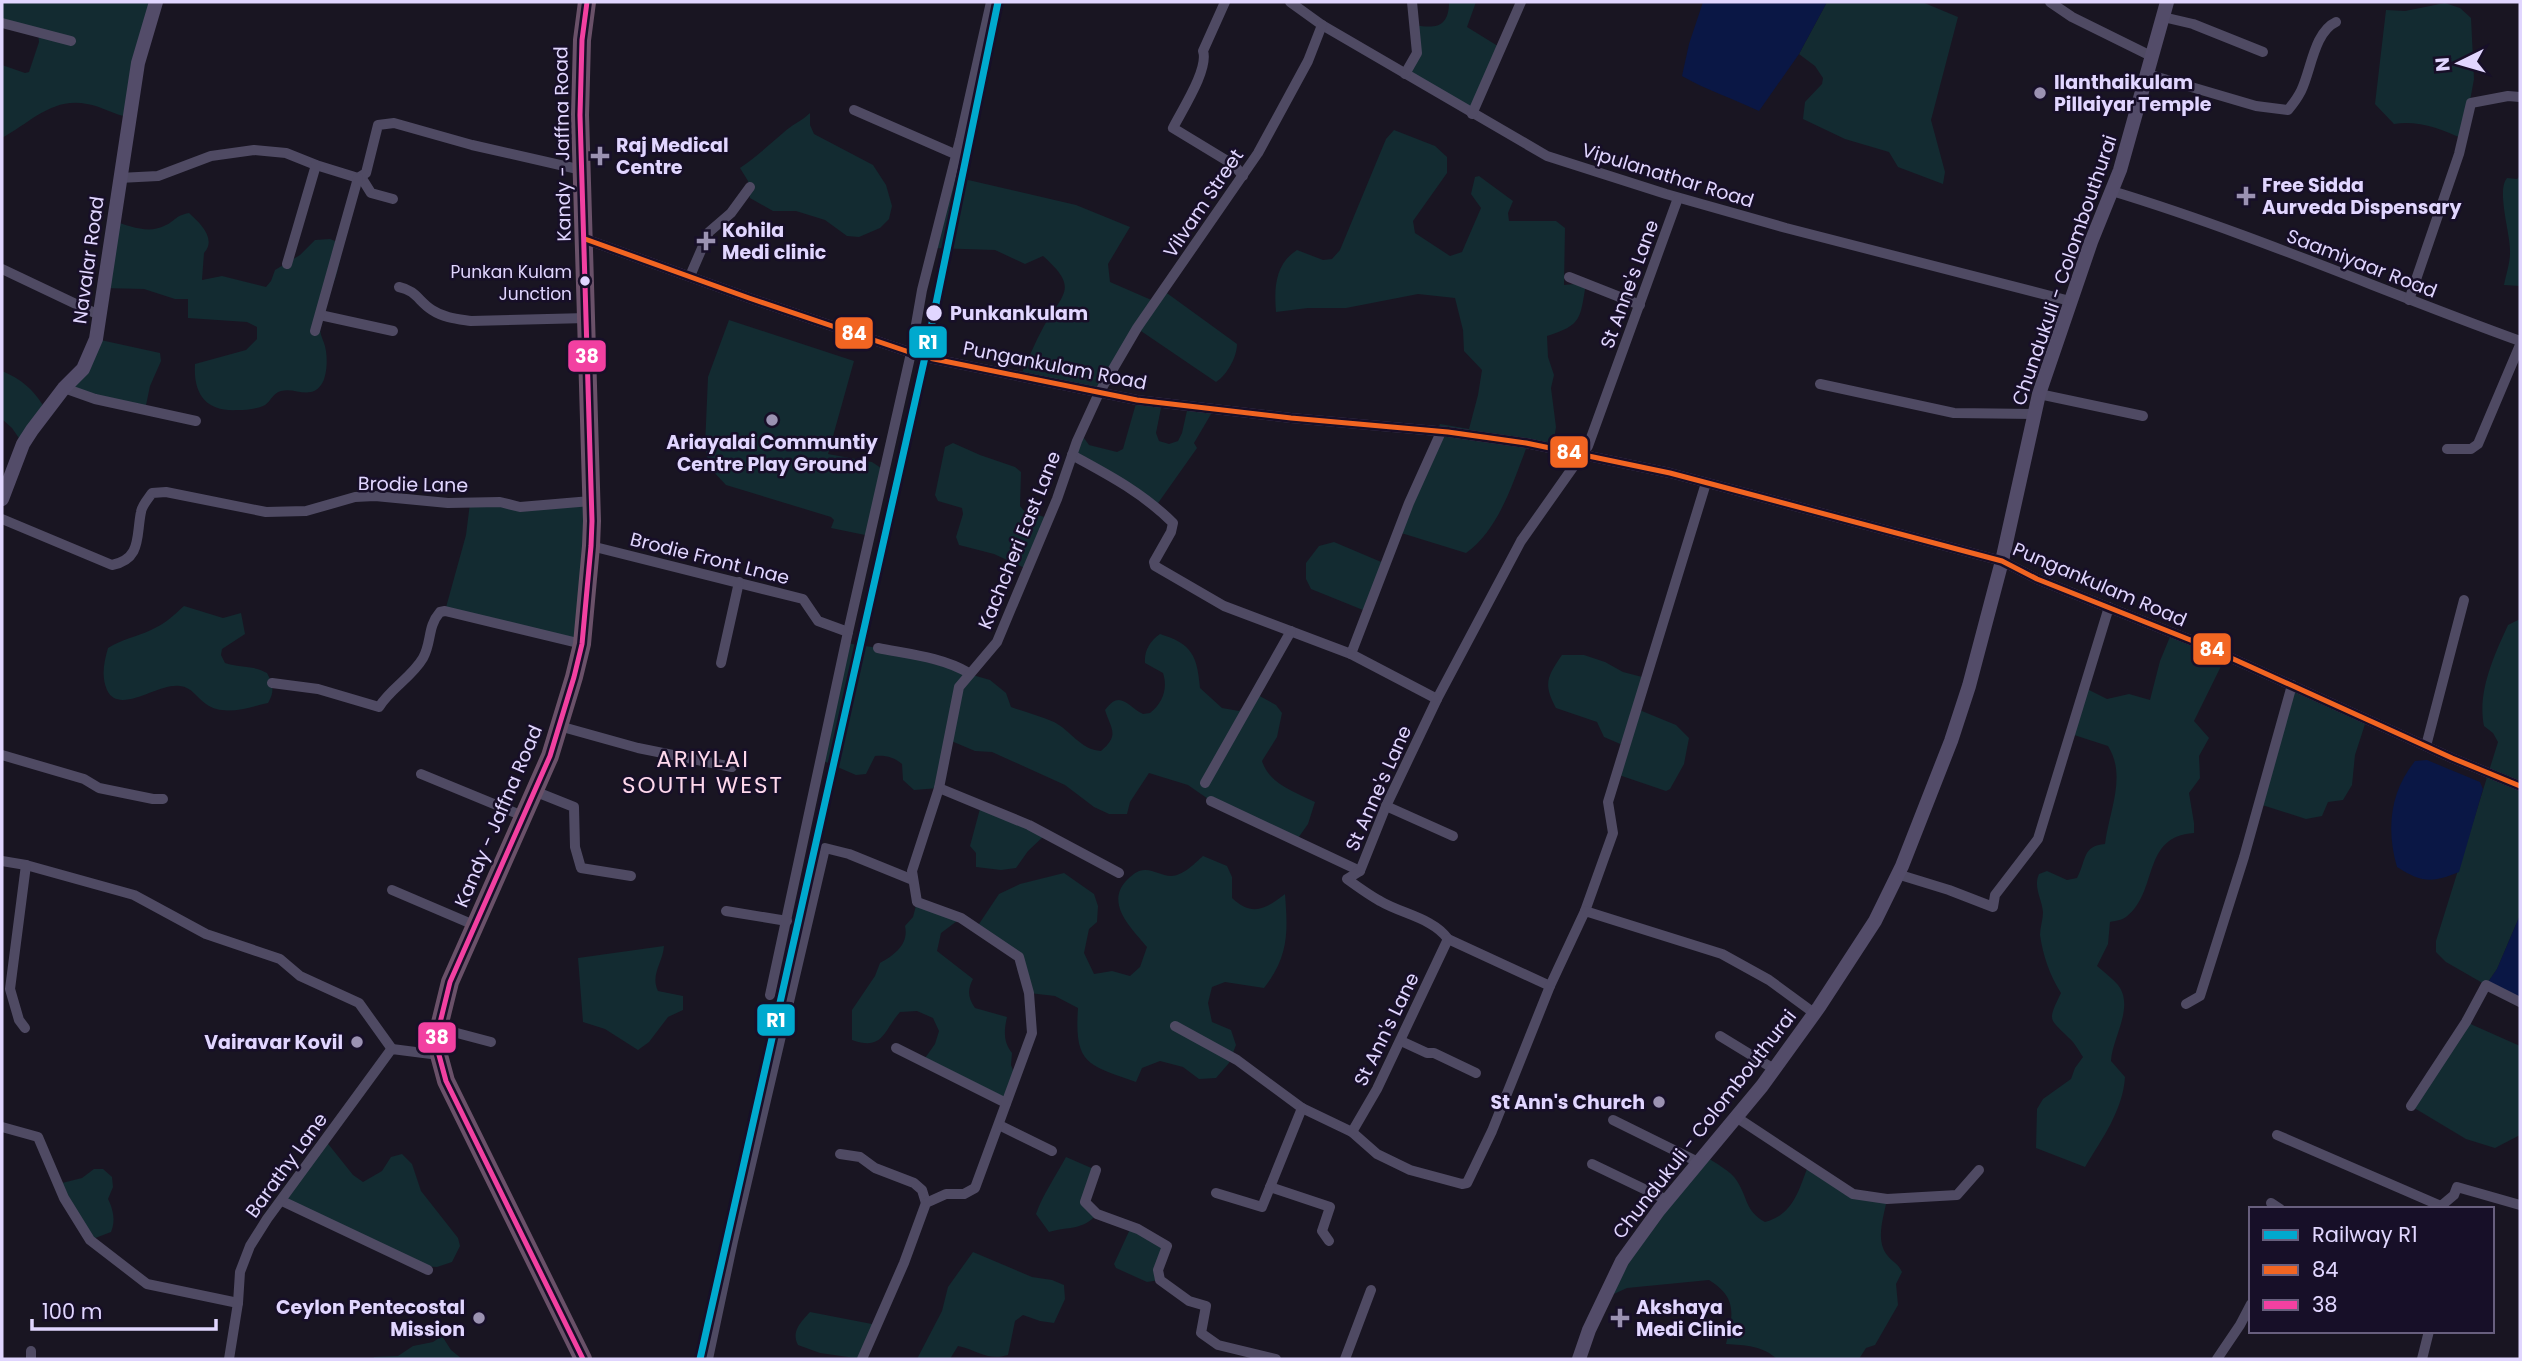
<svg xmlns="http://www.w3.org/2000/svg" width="2522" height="1361" viewBox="0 0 2522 1361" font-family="Poppins,sans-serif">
  <rect width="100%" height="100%" fill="#191522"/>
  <!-- green -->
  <g fill="#132b31">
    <path d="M2,2H156L129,117C114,115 101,106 87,104C52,97 30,123 2,138V65L25,73L29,72L39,42L38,33L2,23Z"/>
    <path d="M1449,2H1476L1467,27L1501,48L1472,114L1405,74L1417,53L1415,25C1436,29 1449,27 1449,2Z"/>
    <polygon points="1827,2 1922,2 1958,17 1931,120 1945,172 1943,184 1898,167 1889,152 1845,139 1803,119 1805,102 1822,84 1823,78 1815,66 1799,54"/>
    <path d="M2445,3L2460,8L2471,18L2474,79L2463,139C2442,129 2417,120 2394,124L2375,104L2386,10L2405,11Z"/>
    <path d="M810,113V125L814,134L873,165L886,185L892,206L889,219L880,228L859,237L847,236L825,220L796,211H773L750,198L748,181L740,168C756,157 769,145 783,133C791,125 802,121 810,113Z"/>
    <path d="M1394,130L1435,146L1447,157V173L1413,221L1415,233L1450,256L1462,252L1481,208L1471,194L1475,177L1479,176L1513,201L1508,213L1509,221H1556L1565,228L1564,285L1586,283C1580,319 1582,325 1547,336L1548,357L1554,375L1551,388L1556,427L1553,446L1529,441C1514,479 1500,529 1466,553L1398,532L1440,424L1469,429L1478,395L1482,370L1464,351L1463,330L1455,298L1418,294L1346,308H1308L1276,312C1274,288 1275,264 1297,250L1323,260L1332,259L1340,250L1386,139Z"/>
    <path d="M951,176L1076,205L1130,227L1108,264L1110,282L1156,302L1164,291L1237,344C1237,357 1227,375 1216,382L1138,329L1099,393L1020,377C1028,360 1035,342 1044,326C1064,292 1079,288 1043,256L1025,264L995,250L933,248Z"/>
    <path d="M2520,176V286L2504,285C2506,275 2510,263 2510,253C2511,235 2496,191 2507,178L2517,179Z"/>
    <path d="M189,213C200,223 217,239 204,253L202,280L222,276L266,287L271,281L275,270L300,255L315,240L330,239L343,244C341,255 339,266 336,276C330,293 321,309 320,327C320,334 322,337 324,343C328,353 328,376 321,385C310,400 295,387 281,391C273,393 271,401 265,405C257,409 247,410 238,410C207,412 193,395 195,364L246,350L257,339V327L247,322L188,318V299H175L144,289L103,288L113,221C130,226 148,234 164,226C176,221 174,216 189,213Z"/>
    <polygon points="729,320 854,361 828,454 872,462 884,470 870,536 831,528 834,520 831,517 726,485 709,467 705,446 708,377"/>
    <polygon points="96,339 160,353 161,361 150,386 145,410 64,388"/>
    <path d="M2,371C23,380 34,390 46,410L23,444L12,428L2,419Z"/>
    <polygon points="1137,400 1162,403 1156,433 1159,441 1169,444 1178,441 1182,433 1188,406 1214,409 1194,443 1197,448 1156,506 1072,455 1081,434 1089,445 1117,452 1123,449"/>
    <polygon points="953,443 980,455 1015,467 1021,472 1020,506 1025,512 1049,518 1027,569 994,554 959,545 956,537 963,514 962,508 938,501 935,495 945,447"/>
    <polygon points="591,501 582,644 445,611 466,535 470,503 520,507"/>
    <polygon points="1334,542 1386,564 1368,612 1311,589 1306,579 1306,563 1319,546"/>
    <path d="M184,606L223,618L241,613L245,634L222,649L221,655L225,663C240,668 253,665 267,673C273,684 275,692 268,703C249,707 224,717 206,704C197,698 192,687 180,686C159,682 119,716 107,690C101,676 104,662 108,648C122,639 136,637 151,630C165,624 174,615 184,606Z"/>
    <path d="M2520,619V915L2497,969L2486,985L2446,962L2436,952V941L2498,742L2493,733L2484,726C2477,692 2494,656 2508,625Z"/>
    <path d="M2172,632L2226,656L2194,721L2209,738L2199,756L2200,778L2189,793L2194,823V833C2141,836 2159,892 2126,917C2122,920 2115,921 2110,922L2108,944L2097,966C2104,972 2112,978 2118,985C2135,1007 2112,1038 2111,1061L2125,1077C2123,1110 2102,1139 2085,1167L2036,1148L2037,1109L2043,1099L2071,1079L2075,1068L2083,1057C2079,1051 2075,1043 2069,1038C2049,1018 2047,1022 2061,993C2050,976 2043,956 2040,935C2040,927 2043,920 2043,912C2042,899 2033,887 2039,874L2047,871L2067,880L2077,878C2087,859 2082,846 2105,844C2109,811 2127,776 2108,746L2071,734L2085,688L2107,699L2129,694L2150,700L2160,661Z"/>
    <path d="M1160,634C1192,644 1197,655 1200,688L1222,708L1239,711L1256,694L1276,705L1282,713L1277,737L1262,761C1269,784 1295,792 1315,802L1308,824L1296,841L1211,801L1188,785L1149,773L1130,802L1127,814H1109L1094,807L1065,785L992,752L975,751L949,740L939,788L914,790L903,780L902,764C894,757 885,755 875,756L866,774L856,775L821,760L846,643L878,648L990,680L1006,693L1011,707C1025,712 1040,716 1054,722C1070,730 1081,750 1101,751C1120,735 1111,729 1105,710C1120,689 1127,706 1143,714L1150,713C1163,703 1168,688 1163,673L1145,663C1144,651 1150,641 1160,634Z"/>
    <path d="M1562,655H1584L1605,662L1623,672L1646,678L1637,709L1676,725L1689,738L1684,764L1670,789L1666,791L1616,774L1625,746L1604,737L1597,722L1556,708C1543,684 1547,677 1562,655Z"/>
    <polygon points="2292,685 2367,718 2355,755 2352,785 2343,800 2328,802 2322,816 2306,819 2259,804"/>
    <polygon points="981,805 1046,834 1028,851 1016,868 1001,870 976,867 976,853 970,846"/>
    <path d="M1203,856L1227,866L1232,877V898C1252,917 1266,909 1285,894C1288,932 1289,956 1264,988L1225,982L1212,987L1208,1003L1212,1022L1231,1030L1236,1045L1229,1063L1216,1078L1199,1079L1183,1067L1160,1061L1142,1068L1136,1082C1088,1065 1074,1065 1078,1008L1055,996L1029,993L1019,957L977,927L999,894L1020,884L1064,873L1094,894L1098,906L1097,922L1089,929L1084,953L1094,974L1112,971L1130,976L1140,967L1147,947C1132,929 1105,904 1126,881C1129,878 1134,873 1139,871C1151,867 1160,876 1171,876C1183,876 1195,863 1203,856Z"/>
    <path d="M917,902L961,918L941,933L937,951L973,979C967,990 968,998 975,1008L1007,1017C1004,1030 1003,1042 1012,1053L1011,1065L1015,1076L1006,1103L923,1061L935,1044L939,1031L933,1018L917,1011L900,1012C883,1031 884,1051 852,1040V1010L875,976L880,963C895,955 909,944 905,926L913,917Z"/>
    <path d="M664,946C663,962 650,975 658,991L683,996V1010L668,1017L649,1042L638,1050L605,1029L583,1022L578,958Z"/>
    <polygon points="2466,1022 2520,1046 2520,1135 2495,1148 2466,1139 2411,1106"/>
    <polygon points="325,1140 353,1175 363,1182 382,1171 391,1157 402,1154 412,1164 421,1191 458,1238 460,1246 452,1262 437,1267 420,1266 282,1201"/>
    <path d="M1705,1156C1715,1163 1731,1171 1737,1181C1748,1198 1745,1211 1765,1222C1793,1215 1799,1190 1808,1166L1853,1194L1887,1199C1884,1216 1875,1240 1887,1255C1892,1262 1898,1263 1902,1272L1896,1284L1898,1305L1875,1345L1866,1348L1859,1359H1777C1763,1346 1745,1345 1726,1344C1733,1315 1738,1298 1709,1280L1627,1288L1605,1298L1622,1261Z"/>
    <path d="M1066,1157L1096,1170L1085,1202L1097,1214C1082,1231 1069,1226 1049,1232L1036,1214C1043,1194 1056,1176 1066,1157Z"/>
    <path d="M94,1169H103L112,1177L113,1187L108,1199C113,1209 116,1221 111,1232L90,1240L58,1184L82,1178Z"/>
    <polygon points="1131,1227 1167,1246 1160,1280 1147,1282 1116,1268 1114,1264"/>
    <path d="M973,1252L1032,1277L1052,1280L1064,1285L1065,1299L1054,1323L1040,1321L1023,1315L1015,1321L1008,1355C987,1361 980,1351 958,1346L950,1359H917L942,1311L948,1287Z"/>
    <path d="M810,1312L877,1325L862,1359L820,1353L798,1345C791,1331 801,1322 810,1312Z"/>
    <polygon points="442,1336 451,1350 462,1359 373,1359 374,1357 398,1356 413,1346 433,1342"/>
  </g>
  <!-- water -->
  <g fill="#0a1745">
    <path d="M1703,2H1827L1799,54L1759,111C1734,99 1706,90 1682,76L1689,44Z"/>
    <path d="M2427,760L2480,782L2483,789L2459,872C2432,883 2422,883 2397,867C2386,829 2390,792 2415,761Z"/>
    <polygon points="2520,915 2520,1002 2486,985 2497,969"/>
  </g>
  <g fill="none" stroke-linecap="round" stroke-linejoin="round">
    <!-- street -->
    <g stroke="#4f4a63" stroke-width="10">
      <path d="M1225,2L1203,51C1209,69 1182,110 1173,128L1234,165L1243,176"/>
      <polyline points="1290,2 1322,25 1547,156 1666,194 1786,228 2070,301"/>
      <polyline points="2050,2 2072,17 2153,57"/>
      <polyline points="2163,17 2193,24 2263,52"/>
      <polyline points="2,23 71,41"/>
      <polyline points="1405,74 1417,53 1412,2"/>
      <path d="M2147,74L2256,106L2288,110C2293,104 2298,97 2301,91C2311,71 2314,32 2336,22"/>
      <polyline points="854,110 957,155"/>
      <polyline points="1472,114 1521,2"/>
      <polyline points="361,177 371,193 393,199"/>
      <polyline points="119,178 158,176 211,156 254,150 286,153 316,165 358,178 366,173 378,125 394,123 472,145 582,170"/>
      <path d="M2112,191C2251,233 2384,292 2520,341"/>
      <polyline points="585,239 749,298 924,357 1137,400 1291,418 1448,432 1526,443 1670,473 2002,561 2037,579 2198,643 2452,758 2520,786"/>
      <polyline points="287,264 316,165"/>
      <polyline points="2,269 99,315"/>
      <polyline points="690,276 709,232 731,213 750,187"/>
      <polyline points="1569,277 1640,305"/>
      <path d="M399,287C417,291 418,301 432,310C444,318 458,319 471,321L587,318"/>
      <polyline points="2409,300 2459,154 2471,103 2508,96 2520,97"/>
      <polyline points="320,315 393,331"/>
      <polyline points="315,331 358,178"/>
      <polyline points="1820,384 1954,413 2035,414"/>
      <polyline points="64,388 95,399 196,421"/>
      <polyline points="2039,394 2143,416"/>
      <polyline points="2447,449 2471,449 2478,444 2520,345"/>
      <path d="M1072,455C1109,475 1143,493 1173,523L1171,532L1154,562L1155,566L1224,606L1351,654L1409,503L1441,432"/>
      <path d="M2,519L112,565C142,559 136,536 141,512C142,505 148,499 152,493L166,492L266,512L306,511L355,497L375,496L448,503L500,502L520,507L591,501"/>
      <polyline points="591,546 803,599 818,621 848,632"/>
      <path d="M878,648C908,654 942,657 969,673"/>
      <polyline points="1351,654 1437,699"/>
      <polyline points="721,663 739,582"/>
      <path d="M272,683L318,689L379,707C391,688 412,677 423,658C432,642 427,627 440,612L445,611L582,644"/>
      <polyline points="559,726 638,748 732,767"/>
      <polyline points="2426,746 2464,600"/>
      <polyline points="2,755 84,779 99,788 153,799 163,799"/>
      <polyline points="421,774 523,816"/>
      <polyline points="1205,783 1291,631"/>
      <polyline points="939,788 1029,825 1119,873"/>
      <polyline points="534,791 574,807 575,847 581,868 631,876"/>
      <polyline points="1211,801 1360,871"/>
      <polyline points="1386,806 1453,836"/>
      <polyline points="2,861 26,865 134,895 206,934 280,959 300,976 359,1003 392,1049"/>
      <polyline points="1897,874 1949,890 1993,907 1995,895 2038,839 2109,607"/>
      <polyline points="392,890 474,925"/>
      <polyline points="726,911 787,921"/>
      <polyline points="1585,911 1613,833 1608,802 1706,483"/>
      <path d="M1550,986L1448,939C1433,918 1402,914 1380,901C1369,895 1358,887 1347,879L1360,871L1386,806L1437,699L1521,541L1588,446L1678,198"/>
      <polyline points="770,995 848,632 911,353 922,290 960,140 991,2"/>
      <polyline points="2186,1004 2200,996 2244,857 2292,685"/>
      <polyline points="1175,1026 1237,1060 1302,1108 1352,1132 1377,1154 1410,1170 1462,1184 1467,1183 1492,1131 1550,986 1585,911 1722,954 1769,980 1814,1013"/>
      <polyline points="25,1028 19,1020 10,989 26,865"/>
      <polyline points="438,1028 491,1042"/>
      <polyline points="1720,1036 1774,1069"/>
      <polyline points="1401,1041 1427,1053 1434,1053 1476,1073"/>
      <polyline points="896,1048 1006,1103"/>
      <polyline points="2411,1106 2466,1022 2486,985 2520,1002"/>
      <polyline points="1736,1117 1853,1194 1887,1199 1957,1195 1979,1170"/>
      <polyline points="1613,1120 1698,1162"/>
      <polyline points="999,1125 1052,1151"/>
      <polyline points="2,1127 38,1137 64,1198 90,1240 147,1284 238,1303"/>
      <polyline points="1352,1132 1377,1089 1448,939"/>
      <polyline points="2277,1135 2441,1206 2454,1195 2457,1187 2520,1205"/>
      <polyline points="840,1154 860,1157 875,1168 914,1183 922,1190 926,1203"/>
      <polyline points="1592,1164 1667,1200"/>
      <polyline points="1096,1170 1085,1202 1097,1214 1138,1229 1167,1246 1158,1270 1160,1280 1189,1301 1206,1306 1201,1333 1218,1345 1276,1359"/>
      <polyline points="1270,1187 1330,1207 1322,1231 1329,1241"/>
      <polyline points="1216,1193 1262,1207 1302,1108"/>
      <polyline points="282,1201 428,1270"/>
      <polyline points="2271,1203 2280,1209"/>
      <polyline points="31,1351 31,1359"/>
      <polyline points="229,1359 238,1303 240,1272 250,1246 267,1219 390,1051 392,1049 439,1055"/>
      <polyline points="708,1359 733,1241 825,848 849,854 913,880"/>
      <polyline points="862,1359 904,1263 926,1203 946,1194 964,1194 975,1188 1032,1033 1029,993 1019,957 961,918 917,902 912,871 939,788 959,687 997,642 1057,499 1077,441 1099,393 1137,328 1258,153 1308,61 1322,25"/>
      <polyline points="1345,1359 1371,1290"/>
      <polyline points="2217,1359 2240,1325 2251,1304"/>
      <polyline points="2422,1359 2429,1331"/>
    </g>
    <!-- secondary -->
    <g stroke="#534c69" stroke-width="14">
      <polyline points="2,499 23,444 32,430 64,388 83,369 96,339 138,63 156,2"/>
      <polyline points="1579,1359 1589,1330 1622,1261 1659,1210 1762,1086 1819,1007 1875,921 1902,866 1951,741 1969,686 2002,561 2039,394 2091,242 2120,170 2167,2"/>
    </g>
    <!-- highway -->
    <polyline stroke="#6a5169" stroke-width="18" points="583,1359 446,1081 439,1055 437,1035 450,982 550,756 574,677 582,644 591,546 592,521 580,115 582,40 587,2"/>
    <defs>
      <polyline id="bus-1" points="585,239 749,298 924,357 1137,400 1291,418 1448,432 1526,443 1670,473 2002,561 2037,579 2198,643 2452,758 2520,786"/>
      <polyline id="bus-2" points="583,1359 446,1081 439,1055 437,1035 450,982 550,756 574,677 582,644 591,546 592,521 580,115 582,40 587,2"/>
    </defs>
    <!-- bus-1 casing -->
    <use href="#bus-1" stroke="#170f28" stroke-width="10"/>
    <!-- bus-2 casing -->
    <use href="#bus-2" stroke="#170f28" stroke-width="10"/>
    <!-- bus-1 -->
    <use href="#bus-1" stroke="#f26522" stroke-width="5"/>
    <!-- bus-2 -->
    <use href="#bus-2" stroke="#f240a1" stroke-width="5"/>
    <defs>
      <polyline id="rail-1" points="700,1359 925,357 998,2"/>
    </defs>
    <!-- rail-1 casing -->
    <use href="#rail-1" stroke="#170f28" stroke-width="12"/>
    <!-- rail-1 -->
    <use href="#rail-1" stroke="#00a9ce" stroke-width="7"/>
  </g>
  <!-- markers -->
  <g fill="#9b92b2" stroke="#170f28" stroke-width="2.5">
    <circle cx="2040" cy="93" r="7"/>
    <path d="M596.5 145.5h7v7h7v7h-7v7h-7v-7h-7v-7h7z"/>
    <path d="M2242.5 185.5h7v7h7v7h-7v7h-7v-7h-7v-7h7z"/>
    <path d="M702.5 230.5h7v7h7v7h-7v7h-7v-7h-7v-7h7z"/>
    <circle cx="772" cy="420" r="7"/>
    <circle cx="357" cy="1042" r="7"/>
    <circle cx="1659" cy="1102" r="7"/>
    <circle cx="479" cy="1318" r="7"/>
    <path d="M1616.5 1307.5h7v7h7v7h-7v7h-7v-7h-7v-7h7z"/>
  </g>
  <g fill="#e1d6ff" stroke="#170f28" stroke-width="2.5">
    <circle cx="585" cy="281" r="6"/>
    <circle cx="934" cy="313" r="9"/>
  </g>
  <g text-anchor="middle" stroke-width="5" stroke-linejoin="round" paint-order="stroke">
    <!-- bus labels -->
    <g font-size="17" fill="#e1d6ff" stroke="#170f28" text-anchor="end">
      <text x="572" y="278">Punkan Kulam<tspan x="572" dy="22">Junction</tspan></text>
    </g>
    <!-- poi labels -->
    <g font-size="19" font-weight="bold" fill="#e1d6ff" stroke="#170f28" text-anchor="start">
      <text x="2054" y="89">Ilanthaikulam<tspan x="2054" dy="22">Pillaiyar Temple</tspan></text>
      <text x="616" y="152">Raj Medical<tspan x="616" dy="22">Centre</tspan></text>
      <text x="2262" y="192">Free Sidda<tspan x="2262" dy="22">Aurveda Dispensary</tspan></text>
      <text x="722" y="237">Kohila<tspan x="722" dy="22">Medi clinic</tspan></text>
      <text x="772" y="449" text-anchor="middle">Ariayalai Communtiy<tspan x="772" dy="22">Centre Play Ground</tspan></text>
      <text x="343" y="1049" text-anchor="end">Vairavar Kovil</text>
      <text x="1645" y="1109" text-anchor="end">St Ann's Church</text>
      <text x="465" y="1314" text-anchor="end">Ceylon Pentecostal<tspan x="465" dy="22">Mission</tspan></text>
      <text x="1636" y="1314">Akshaya<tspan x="1636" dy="22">Medi Clinic</tspan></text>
    </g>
    <!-- street labels -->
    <g font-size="19" fill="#e1d6ff" stroke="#170f28">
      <text transform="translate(562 144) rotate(-91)" y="7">Kandy - Jaffna Road</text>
      <text transform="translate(1668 175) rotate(17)" y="7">Vipulanathar Road</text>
      <text transform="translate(1203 203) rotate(-56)" y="7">Vilvam Street</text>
      <text transform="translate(88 260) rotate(-82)" y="7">Navalar Road</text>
      <text transform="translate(2362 263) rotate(21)" y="7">Saamiyaar Road</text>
      <text transform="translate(2064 270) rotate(-71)" y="7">Chundukuli - Colombouthurai</text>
      <text transform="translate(1629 284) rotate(-70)" y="7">St Anne's Lane</text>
      <text transform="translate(1055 365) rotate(11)" y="7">Pungankulam Road</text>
      <text transform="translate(413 484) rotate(1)" y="7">Brodie Lane</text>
      <text transform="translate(1019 540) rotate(-68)" y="7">Kachcheri East Lane</text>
      <text transform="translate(710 558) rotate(14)" y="7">Brodie Front Lnae</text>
      <text transform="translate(2100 584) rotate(23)" y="7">Pungankulam Road</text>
      <text transform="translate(1378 788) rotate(-66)" y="7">St Anne's Lane</text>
      <text transform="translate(498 816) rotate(-67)" y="7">Kandy - Jaffna Road</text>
      <text transform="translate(1386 1029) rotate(-64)" y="7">St Ann's Lane</text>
      <text transform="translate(1704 1124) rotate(-52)" y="7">Chundukuli - Colombouthurai</text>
      <text transform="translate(286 1165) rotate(-54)" y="7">Barathy Lane</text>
    </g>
    <!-- stop labels -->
    <g font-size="19" font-weight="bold" fill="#e1d6ff" stroke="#170f28" text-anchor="start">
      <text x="950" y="320">Punkankulam</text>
    </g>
    <!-- quarter labels -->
    <g font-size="23" letter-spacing="2" fill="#ffd8ec" stroke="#170f28">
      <text x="703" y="767">ARIYLAI<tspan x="703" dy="26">SOUTH WEST</tspan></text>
    </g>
  </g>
  <g stroke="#170f28" stroke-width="2.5">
    <rect x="834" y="316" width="40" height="34" rx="7" fill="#f26522"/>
    <rect x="908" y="325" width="40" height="34" rx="7" fill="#00a9ce"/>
    <rect x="567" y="339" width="40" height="34" rx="7" fill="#f240a1"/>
    <rect x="1549" y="435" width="40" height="34" rx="7" fill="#f26522"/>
    <rect x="2192" y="632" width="40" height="34" rx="7" fill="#f26522"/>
    <rect x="756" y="1003" width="40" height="34" rx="7" fill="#00a9ce"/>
    <rect x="417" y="1021" width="40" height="33" rx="7" fill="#f240a1"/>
  </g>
  <g font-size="19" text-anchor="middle" font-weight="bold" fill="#fff">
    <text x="854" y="340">84</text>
    <text x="928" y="349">R1</text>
    <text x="587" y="363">38</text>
    <text x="1569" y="459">84</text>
    <text x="2212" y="656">84</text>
    <text x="776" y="1027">R1</text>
    <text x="437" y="1044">38</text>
  </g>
  <!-- border -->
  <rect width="2522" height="1361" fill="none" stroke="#e1d6ff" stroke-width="7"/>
  <!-- legend -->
  <rect x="2249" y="1207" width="245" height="126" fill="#170f28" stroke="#685f7e" stroke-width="2"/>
  <rect x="2263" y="1230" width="35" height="10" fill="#00a9ce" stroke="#685f7e" stroke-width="2"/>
  <text x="2312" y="1242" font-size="21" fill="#e1d6ff">Railway R1</text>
  <rect x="2263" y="1265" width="35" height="10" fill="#f26522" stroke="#685f7e" stroke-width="2"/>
  <text x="2312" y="1277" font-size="21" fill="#e1d6ff">84</text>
  <rect x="2263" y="1300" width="35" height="10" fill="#f240a1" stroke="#685f7e" stroke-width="2"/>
  <text x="2312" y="1312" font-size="21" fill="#e1d6ff">38</text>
  <!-- north arrow -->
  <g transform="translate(2459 63) rotate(265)" stroke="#170f28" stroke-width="5" paint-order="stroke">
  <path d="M0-5L12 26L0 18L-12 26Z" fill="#e1d6ff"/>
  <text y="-10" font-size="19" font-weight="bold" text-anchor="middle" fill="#e1d6ff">N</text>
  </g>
  <!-- scale -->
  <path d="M32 1319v10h184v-10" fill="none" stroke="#e1d6ff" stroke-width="3.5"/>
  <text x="42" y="1319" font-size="21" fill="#e1d6ff" stroke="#170f28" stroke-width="5" paint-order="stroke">100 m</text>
</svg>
